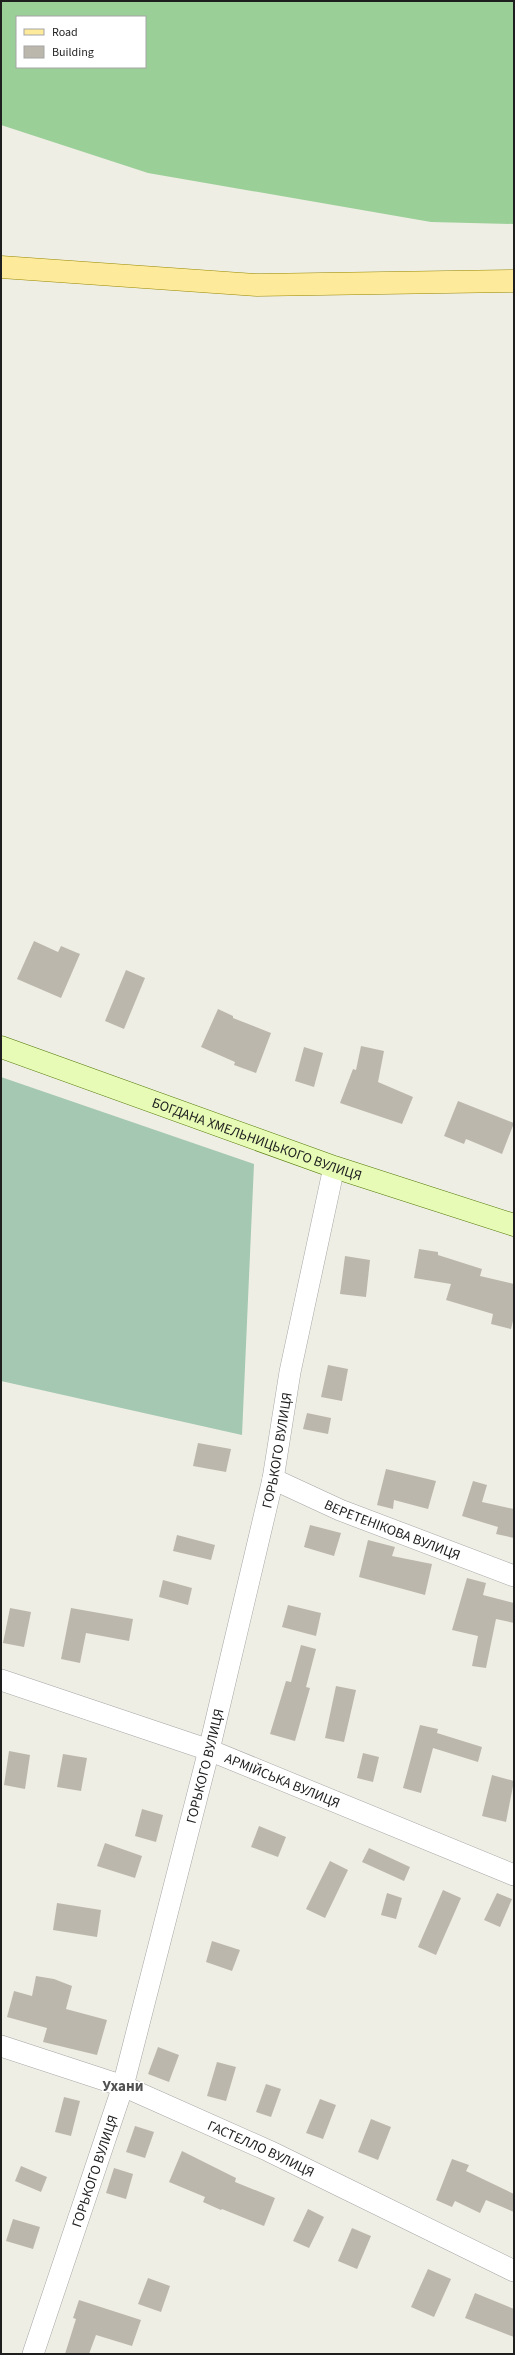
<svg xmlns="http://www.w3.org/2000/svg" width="515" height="2355" viewBox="0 0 515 2355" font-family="'Source Sans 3',sans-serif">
  <rect width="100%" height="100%" fill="#efeee4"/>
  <!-- forest -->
  <path fill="#9bcf98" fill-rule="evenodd" d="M1,1H514V224L431,222L148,173L1,125ZM17,17H145V67H17Z"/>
  <!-- cemetery -->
  <polygon fill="#a4c8b2" points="1,1077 254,1164 242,1435 1,1381"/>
  <!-- building -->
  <g fill="#bcb7ad">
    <polygon points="34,941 58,952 61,946 80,954 61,998 17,979"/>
    <polygon points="126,970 145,978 124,1029 105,1021"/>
    <polygon points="218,1009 233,1016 233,1018 271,1033 256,1073 234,1065 235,1062 201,1047"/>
    <polygon points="361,1046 384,1051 378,1082 413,1097 402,1124 340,1103 353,1069 356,1070"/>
    <polygon points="304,1047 323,1053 314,1087 295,1081"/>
    <polygon points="458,1101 514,1123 502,1154 466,1139 464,1144 444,1136"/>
    <polygon points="419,1249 438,1252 438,1255 482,1269 480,1276 514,1284 514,1317 511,1329 491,1324 493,1314 446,1300 451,1284 414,1278"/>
    <polygon points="345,1256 370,1260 366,1297 340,1294"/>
    <polygon points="328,1365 348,1369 342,1401 321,1397"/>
    <polygon points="307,1413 331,1418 328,1434 303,1429"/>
    <polygon points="198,1443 231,1449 226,1472 193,1466"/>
    <polygon points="386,1469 436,1481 428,1509 394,1500 393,1509 377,1505"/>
    <polygon points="473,1481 487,1485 482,1502 514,1509 514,1538 496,1534 498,1527 462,1516"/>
    <polygon points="310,1525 341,1533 334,1556 304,1547"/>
    <polygon points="177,1535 215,1545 211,1560 173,1551"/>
    <polygon points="368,1540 395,1547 392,1556 432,1564 425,1595 359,1577"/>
    <polygon points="467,1578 486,1583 483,1595 514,1603 514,1623 496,1619 486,1668 472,1666 478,1636 452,1630"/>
    <polygon points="163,1580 192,1588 188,1605 159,1597"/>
    <polygon points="288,1605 321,1613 316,1636 282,1627"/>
    <polygon points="10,1608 31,1612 24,1647 3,1643"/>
    <polygon points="71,1608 133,1619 129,1641 86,1633 80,1663 61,1659"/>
    <polygon points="301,1645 316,1649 306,1687 310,1688 295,1741 270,1734 286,1681 291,1682"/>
    <polygon points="336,1686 356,1690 344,1742 325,1738"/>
    <polygon points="420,1725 438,1729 437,1733 482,1747 478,1762 433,1748 421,1793 403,1788"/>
    <polygon points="9,1751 30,1755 25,1789 4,1785"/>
    <polygon points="363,1753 379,1757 373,1782 357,1778"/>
    <polygon points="63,1754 87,1758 81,1791 57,1787"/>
    <polygon points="492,1775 514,1781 506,1822 482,1816"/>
    <polygon points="142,1809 163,1815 156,1842 135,1836"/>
    <polygon points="259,1826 286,1837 278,1857 251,1847"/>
    <polygon points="105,1843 142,1856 135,1878 97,1866"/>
    <polygon points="369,1848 410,1867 404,1881 362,1862"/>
    <polygon points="330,1861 348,1870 325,1918 306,1909"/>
    <polygon points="443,1890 461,1898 436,1955 418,1947"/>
    <polygon points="387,1893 402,1898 396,1919 381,1915"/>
    <polygon points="497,1893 512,1899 500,1927 484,1920"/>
    <polygon points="57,1903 101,1910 97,1937 53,1930"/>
    <polygon points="212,1941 240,1950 232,1971 206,1962"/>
    <polygon points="36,1976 54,1979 72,1986 66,2009 107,2020 97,2055 43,2042 47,2028 7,2017 14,1991 32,1996"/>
    <polygon points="158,2047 179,2055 169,2082 148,2074"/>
    <polygon points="217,2062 236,2067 226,2101 207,2096"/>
    <polygon points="266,2084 281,2089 271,2117 256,2112"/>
    <polygon points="64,2097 80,2101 71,2136 55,2132"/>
    <polygon points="320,2099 336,2105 323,2139 306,2133"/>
    <polygon points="371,2119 391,2127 378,2160 358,2152"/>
    <polygon points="135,2126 154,2132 145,2158 126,2152"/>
    <polygon points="182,2151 236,2178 235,2182 275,2198 264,2226 222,2209 221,2210 203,2202 205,2197 169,2182"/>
    <polygon points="452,2159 469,2165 466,2171 514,2194 514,2212 486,2200 480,2213 455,2201 452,2207 436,2200"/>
    <polygon points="21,2166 47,2177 41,2192 15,2181"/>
    <polygon points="114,2168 133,2174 126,2199 106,2193"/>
    <polygon points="308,2209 324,2217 309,2248 293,2241"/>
    <polygon points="13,2219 40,2227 33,2249 6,2241"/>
    <polygon points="352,2228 371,2236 357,2269 338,2261"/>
    <polygon points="428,2269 451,2279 434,2317 411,2307"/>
    <polygon points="148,2278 170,2286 161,2312 138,2304"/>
    <polygon points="475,2293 514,2309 514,2337 465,2318"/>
    <polygon points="79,2300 141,2320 132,2346 96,2335 89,2354 65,2354 76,2319 73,2318"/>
  </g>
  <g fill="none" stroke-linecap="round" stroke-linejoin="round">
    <defs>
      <g id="street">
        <path id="s1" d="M273,1479L340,1510L514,1576"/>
        <path id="s2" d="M1,1680L209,1750L514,1875"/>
        <path id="s3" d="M1,2046L123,2086L269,2151L514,2271"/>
        <path id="s4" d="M33,2354L123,2086L209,1750L273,1479L290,1372L334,1167"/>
      </g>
      <g id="secondary">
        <path id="s5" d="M1,1047L334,1167L514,1225"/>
      </g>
      <polyline id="primary" points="1,267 257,285 514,281"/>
    </defs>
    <!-- street casing -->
    <use href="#street" stroke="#a5a5a5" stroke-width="22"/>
    <!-- secondary casing -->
    <use href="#secondary" stroke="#4f7703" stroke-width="23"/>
    <!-- primary casing -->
    <use href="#primary" stroke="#988900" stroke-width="23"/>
    <!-- street -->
    <use href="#street" stroke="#fff" stroke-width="21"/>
    <!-- secondary -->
    <use href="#secondary" stroke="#e7fab6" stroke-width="22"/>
    <!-- primary -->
    <use href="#primary" stroke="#fdea9b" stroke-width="22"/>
  </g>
  <g text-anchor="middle" stroke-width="3" stroke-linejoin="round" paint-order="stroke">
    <!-- street labels -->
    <g font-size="14" fill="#1e1e1e" stroke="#fff">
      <text dy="5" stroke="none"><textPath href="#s5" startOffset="272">БОГДАНА ХМЕЛЬНИЦЬКОГО ВУЛИЦЯ</textPath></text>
      <text dy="5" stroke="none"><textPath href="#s4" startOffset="937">ГОРЬКОГО ВУЛИЦЯ</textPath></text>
      <text dy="5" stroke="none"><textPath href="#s1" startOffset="130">ВЕРЕТЕНІКОВА ВУЛИЦЯ</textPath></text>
      <text dy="5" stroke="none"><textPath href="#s4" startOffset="613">ГОРЬКОГО ВУЛИЦЯ</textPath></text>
      <text dy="5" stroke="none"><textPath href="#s2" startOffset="299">АРМІЙСЬКА ВУЛИЦЯ</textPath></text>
      <text dy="5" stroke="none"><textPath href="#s3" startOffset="280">ГАСТЕЛЛО ВУЛИЦЯ</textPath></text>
      <text dy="5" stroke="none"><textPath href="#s4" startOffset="193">ГОРЬКОГО ВУЛИЦЯ</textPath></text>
    </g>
    <!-- neighbourhood labels -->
    <g font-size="15" font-weight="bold" fill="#515151" stroke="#fff">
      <text x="123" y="2091">Ухани</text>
    </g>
  </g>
  <!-- border -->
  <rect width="515" height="2355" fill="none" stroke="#1e1e1e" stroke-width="4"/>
  <!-- legend -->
  <rect x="16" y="16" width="130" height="52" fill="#ffffff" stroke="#a5a5a5"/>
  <rect x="24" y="29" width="20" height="6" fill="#fdea9b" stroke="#a5a5a5"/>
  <text x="52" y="36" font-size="12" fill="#1e1e1e">Road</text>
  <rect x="24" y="46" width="20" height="12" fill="#bcb7ad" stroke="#a5a5a5"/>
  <text x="52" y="56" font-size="12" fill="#1e1e1e">Building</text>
</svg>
